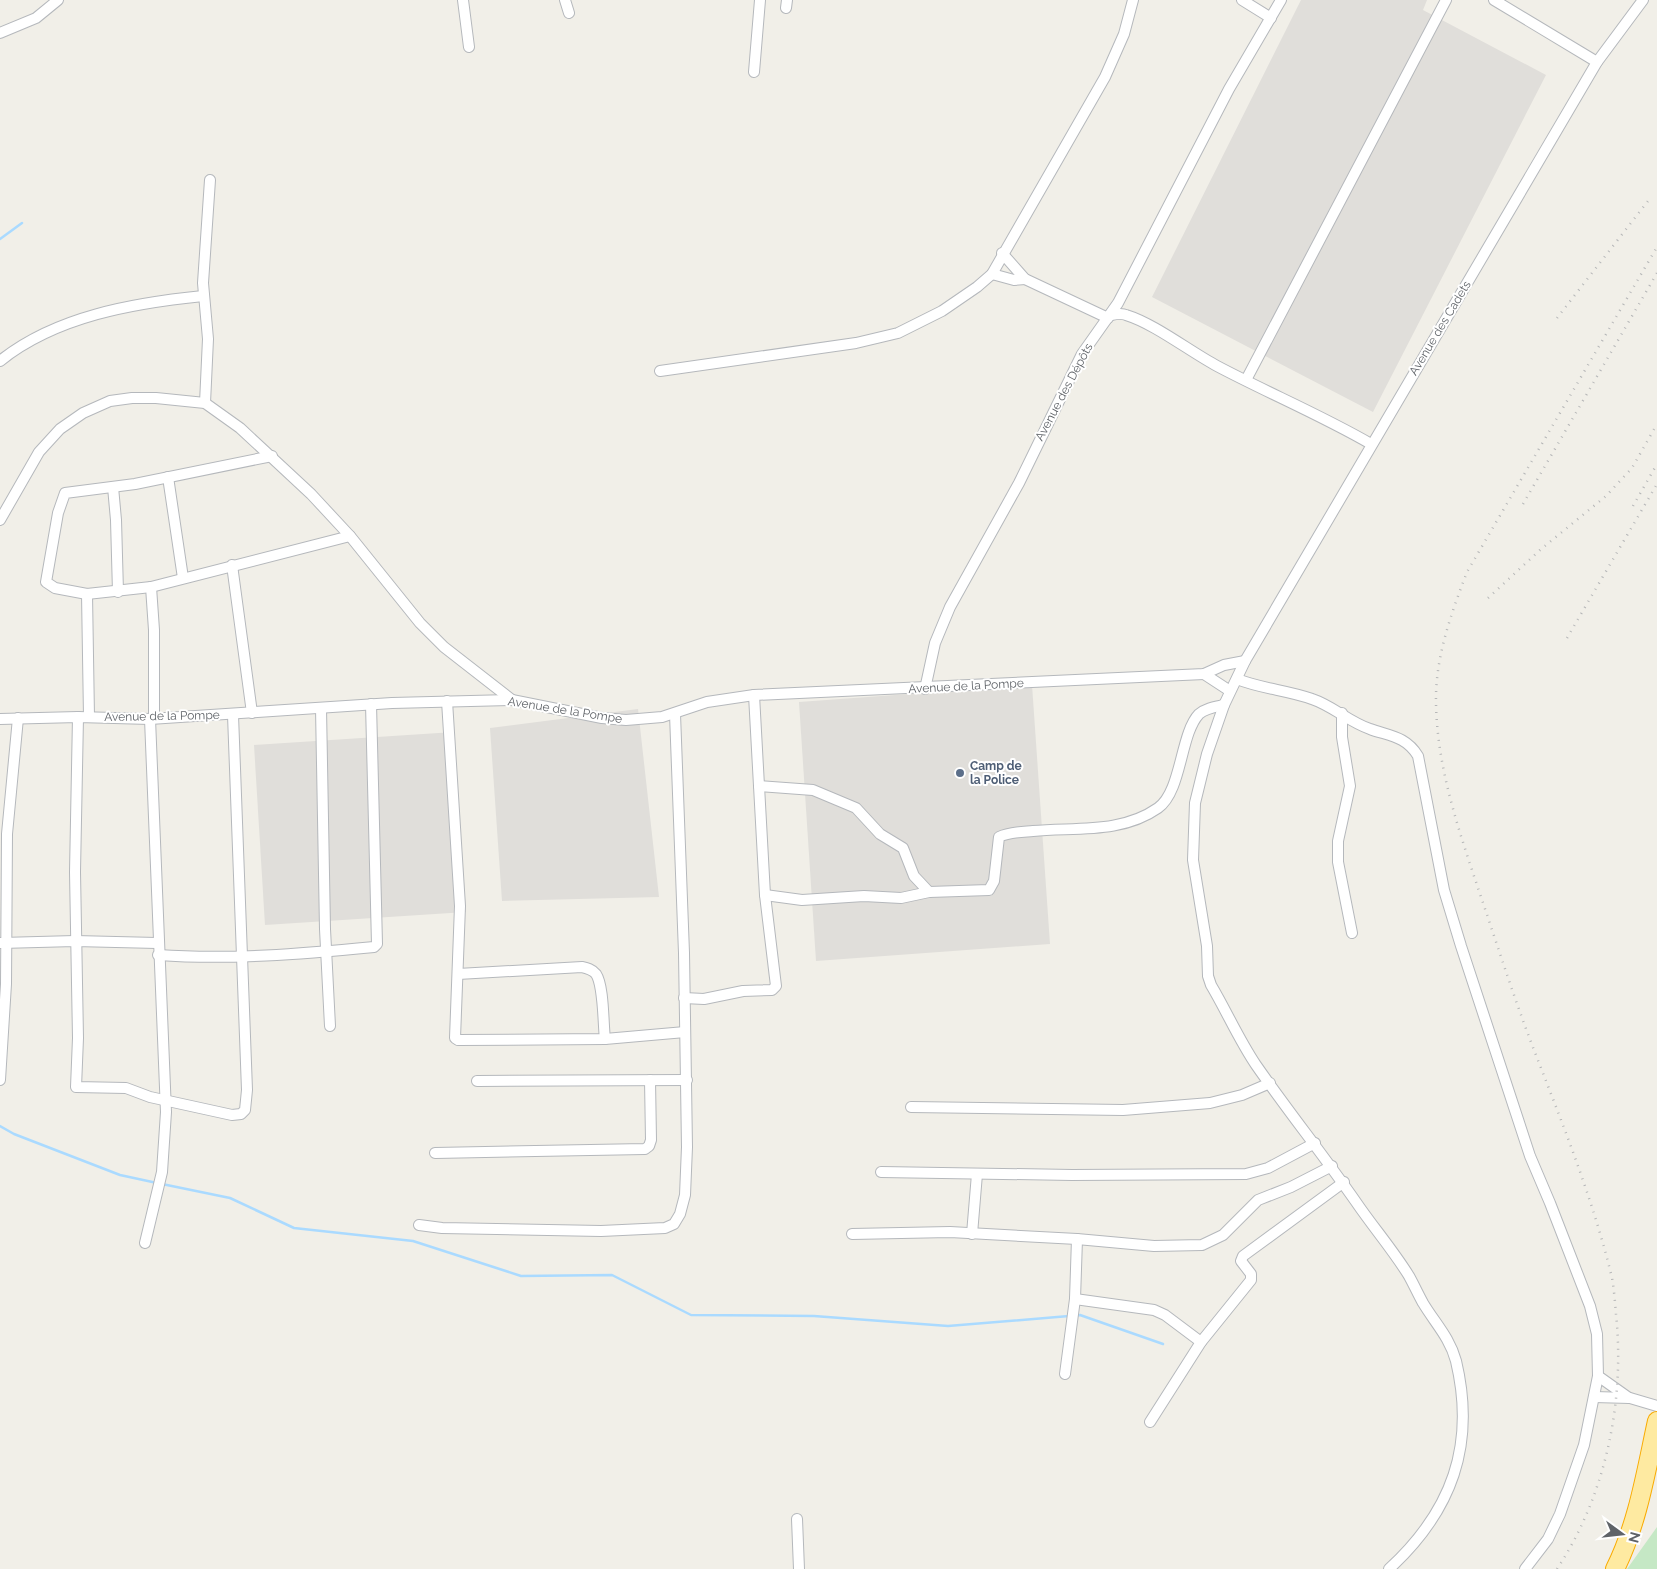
<svg xmlns="http://www.w3.org/2000/svg" width="1657" height="1569" viewBox="0 0 1657 1569" font-family="Raleway,sans-serif">
  <rect width="100%" height="100%" fill="#f1efe8"/>
  <!-- industrial -->
  <g fill="#e0deda">
    <polygon points="1301,0 1427,0 1423,10 1546,75 1373,412 1152,297"/>
    <polygon points="1032,685 1050,944 816,961 799,702"/>
    <polygon points="638,709 659,897 502,901 490,728"/>
    <polygon points="454,732 466,912 265,925 254,745"/>
  </g>
  <!-- green -->
  <polygon fill="#c5e8c5" points="1657,1527 1657,1569 1627,1569"/>
  <g fill="none" stroke-linecap="round" stroke-linejoin="round">
    <!-- stream -->
    <g stroke="#aadaff" stroke-width="2.5">
      <polyline points="0,239 22,223"/>
      <polyline points="0,1126 14,1134 120,1175 157,1183"/>
      <polyline points="162,1184 230,1198 294,1228 413,1241 521,1276 612,1275 691,1315 814,1316 948,1326 1069,1316"/>
      <polyline points="1075,1316 1080,1315 1163,1344"/>
    </g>
    <defs>
      <g id="minor">
        <polyline points="463,0 469,47"/>
        <polyline points="565,0 569,13"/>
        <polyline points="1242,0 1271,18"/>
        <polyline points="1494,0 1597,62"/>
        <polyline points="786,8 787,0"/>
        <polyline points="0,33 36,18 58,0"/>
        <polyline points="754,72 760,0"/>
        <polyline points="1002,253 1025,279 1108,318"/>
        <polyline points="992,274 1014,280 1025,279"/>
        <path d="M1111,315C1116,314 1122,313 1126,315C1155,324 1189,351 1217,366C1268,393 1321,415 1371,444"/>
        <path d="M0,361C56,316 134,303 203,296"/>
        <polyline points="660,371 856,343 898,333 942,311 977,287 992,274 1105,77 1124,34 1133,0"/>
        <polyline points="1246,380 1446,0"/>
        <polyline points="205,403 208,339 203,283 210,180"/>
        <polyline points="272,456 135,484 65,493 58,513 46,582 55,588 87,594 151,587 350,536"/>
        <polyline points="168,477 183,578"/>
        <polyline points="113,487 116,520 118,592"/>
        <polyline points="0,520 39,452 60,429 83,413 110,401 132,398 156,398 205,403 240,428 311,494 350,536 420,623 444,647 512,700"/>
        <polyline points="232,565 252,713"/>
        <polyline points="151,587 154,630 154,718"/>
        <polyline points="87,594 89,717"/>
        <polyline points="1204,674 1230,691"/>
        <path d="M1237,679C1262,689 1287,690 1312,699C1333,706 1349,722 1370,729C1389,736 1406,736 1418,756L1444,890L1461,946L1530,1156L1550,1203L1590,1306L1597,1334L1598,1376L1584,1445L1560,1514L1548,1539L1525,1569"/>
        <polyline points="925,689 935,643 950,607 1019,483 1082,354 1118,303 1229,89 1281,0"/>
        <polyline points="447,701 460,906 455,1038 458,1040 605,1039 685,1032"/>
        <polyline points="321,708 325,929 330,1026"/>
        <polyline points="1342,713 1342,737 1350,786 1338,841 1338,862 1352,933"/>
        <polyline points="78,717 75,872 78,1038 76,1087 126,1088 150,1097 232,1115 241,1114 245,1110 247,1090 233,715"/>
        <polyline points="0,719 78,717 150,719 392,703 512,700 602,718 626,720 662,717 707,702 754,695 1204,674 1224,665 1245,661"/>
        <polyline points="759,786 813,790 856,808 880,834 903,848 914,876 929,892"/>
        <path d="M765,895L802,900L864,896L901,898L929,892L989,890L994,881L999,837C1009,832 1021,832 1033,831C1075,827 1121,834 1158,808C1182,791 1180,734 1199,714C1206,708 1215,707 1224,705"/>
        <polyline points="1,943 75,941 157,943"/>
        <path d="M158,955C230,960 302,954 374,947L377,944L371,704"/>
        <path d="M458,974L582,967C587,968 592,969 596,974C604,986 603,1024 605,1039"/>
        <polyline points="684,998 704,999 743,991 772,990 776,986 765,895 754,695"/>
        <polyline points="0,1080 6,984 7,834 18,718"/>
        <polyline points="477,1081 687,1080"/>
        <polyline points="911,1107 1123,1110 1210,1103 1242,1095 1270,1083"/>
        <polyline points="435,1153 645,1149 649,1146 651,1140 650,1080"/>
        <polyline points="881,1172 1072,1175 1246,1174 1268,1168 1315,1143"/>
        <polyline points="419,1225 442,1228 601,1231 665,1228 674,1224 680,1214 685,1195 687,1147 684,953 675,714"/>
        <polyline points="852,1234 950,1232 1077,1239 1154,1246 1202,1245 1223,1235 1258,1200 1291,1187 1332,1166"/>
        <polyline points="972,1234 977,1174"/>
        <polyline points="145,1243 162,1172 166,1112 150,719"/>
        <polyline points="1075,1299 1154,1310 1165,1315 1201,1342"/>
        <polyline points="1065,1374 1075,1299 1077,1239"/>
        <polyline points="1598,1376 1629,1398"/>
        <polyline points="1594,1397 1630,1398 1657,1406"/>
        <polyline points="1150,1422 1201,1342 1251,1280 1251,1274 1241,1261 1243,1256 1344,1182"/>
        <polyline points="797,1519 799,1569"/>
        <path d="M1389,1569C1452,1511 1476,1445 1456,1361C1450,1338 1435,1323 1423,1303C1418,1294 1414,1285 1409,1276C1393,1250 1373,1227 1356,1202C1324,1156 1288,1111 1256,1065C1239,1040 1227,1012 1211,985L1208,976L1207,946L1193,860L1195,803L1207,754L1224,705L1245,661L1597,62L1643,0"/>
      </g>
      <path id="trunk" d="M1615,1569C1638,1523 1646,1471 1657,1421"/>
    </defs>
    <!-- minor casing -->
    <use href="#minor" stroke="#b5b8bc" stroke-width="12"/>
    <!-- trunk casing -->
    <use href="#trunk" stroke="#f9ab00" stroke-width="20"/>
    <!-- minor -->
    <use href="#minor" stroke="#fff" stroke-width="10"/>
    <!-- trunk -->
    <use href="#trunk" stroke="#feeaa1" stroke-width="18"/>
    <!-- rail -->
    <g stroke="#b6b7b8" stroke-width="2.5" stroke-dasharray="1 6" stroke-linecap="butt">
      <polyline points="1557,318 1648,201"/>
      <polyline points="1523,504 1657,273"/>
      <polyline points="1633,506 1657,464"/>
      <polyline points="1488,598 1540,550 1606,496 1632,468 1657,424"/>
      <polyline points="1567,638 1657,484"/>
      <path d="M1557,1569C1606,1495 1625,1401 1616,1314C1615,1302 1614,1289 1612,1278C1593,1199 1563,1125 1534,1050C1514,998 1497,944 1479,891C1459,831 1437,768 1436,703C1435,658 1451,614 1467,572L1657,247"/>
    </g>
  </g>
  <!-- markers -->
  <circle fill="#5c6f8a" stroke="#fff" stroke-width="2" cx="960" cy="773" r="5"/>
  <g text-anchor="middle" stroke-width="4" stroke-linejoin="round" paint-order="stroke">
    <!-- street labels -->
    <g font-size="12" fill="#5f6368" stroke="#fff">
      <text transform="translate(1440 328) rotate(-59)" y="4">Avenue des Cadets</text>
      <text transform="translate(1064 392) rotate(-62)" y="4">Avenue des Dépôts</text>
      <text transform="translate(966 686) rotate(-3)" y="4">Avenue de la Pompe</text>
      <text transform="translate(565 710) rotate(9)" y="4">Avenue de la Pompe</text>
      <text transform="translate(162 716) rotate(-1)" y="4">Avenue de la Pompe</text>
    </g>
    <!-- service labels -->
    <g font-size="12" font-weight="bold" fill="#4e5e75" stroke="#fff" text-anchor="start">
      <text x="970" y="770">Camp de<tspan x="970" dy="14">la Police</tspan></text>
    </g>
  </g>
  <!-- north arrow -->
  <g transform="translate(1622 1534) rotate(105)" stroke="#ffffff" stroke-width="4" paint-order="stroke">
  <path d="M0-4L9 19L0 12L-9 19Z" fill="#5f6368"/>
  <text y="-8" font-size="14" font-weight="bold" text-anchor="middle" fill="#5f6368">N</text>
  </g>
</svg>
